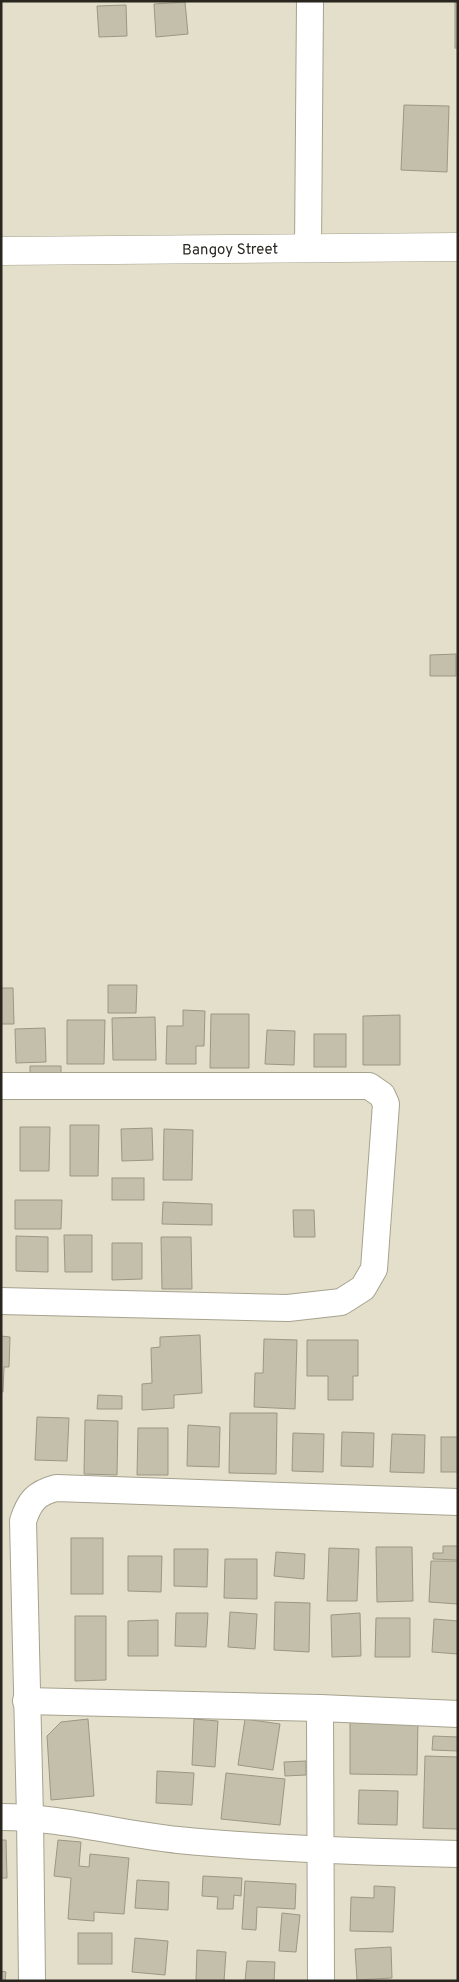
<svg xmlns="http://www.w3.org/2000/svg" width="459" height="1982" viewBox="0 0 459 1982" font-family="Overpass,sans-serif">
  <rect width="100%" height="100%" fill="#e3dfca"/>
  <!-- building -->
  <g fill="#c3bfab" stroke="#9b9784">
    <rect x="455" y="1" width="3" height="47"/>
    <polygon points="185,2 188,34 156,37 154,4"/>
    <polygon points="126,5 127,36 99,37 97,6"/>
    <polygon points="404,105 449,106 447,172 401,170"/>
    <polygon points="456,654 456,676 430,676 430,655"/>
    <polygon points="108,985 137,985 136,1013 108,1013"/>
    <polygon points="1,988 13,988 14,1024 1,1024"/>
    <polygon points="183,1010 205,1011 204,1046 196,1046 196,1064 166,1064 167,1026 183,1026"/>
    <polygon points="211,1014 249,1014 249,1068 210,1068"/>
    <polygon points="400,1015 400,1065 363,1065 363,1016"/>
    <polygon points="155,1017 156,1060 113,1060 112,1018"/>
    <polygon points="67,1020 105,1020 104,1064 67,1064"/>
    <polygon points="45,1028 46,1062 16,1063 15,1029"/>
    <polygon points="267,1030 295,1031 294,1065 265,1064"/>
    <rect x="314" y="1034" width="32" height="33"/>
    <polygon points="30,1066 61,1066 61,1083 30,1084"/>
    <polygon points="70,1125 99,1125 98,1176 70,1176"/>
    <polygon points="20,1127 50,1127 49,1171 20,1171"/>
    <polygon points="152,1128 153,1160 122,1161 121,1129"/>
    <polygon points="164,1129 193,1130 192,1180 163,1180"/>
    <rect x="112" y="1178" width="32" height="22"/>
    <polygon points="15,1200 62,1200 61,1229 15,1229"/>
    <polygon points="163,1202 212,1204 212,1225 162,1224"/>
    <polygon points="293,1210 314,1210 315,1237 294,1237"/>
    <polygon points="64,1235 92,1235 92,1272 65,1272"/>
    <polygon points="16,1236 48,1237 48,1272 16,1271"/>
    <polygon points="161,1237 191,1237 192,1289 162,1289"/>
    <polygon points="112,1243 142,1243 142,1279 112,1280"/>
    <polygon points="200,1335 202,1393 174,1395 174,1408 142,1410 142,1384 152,1383 151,1348 160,1347 160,1337"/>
    <polygon points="1,1336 10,1337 9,1367 4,1367 3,1392 1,1392"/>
    <polygon points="264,1339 297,1340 295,1409 254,1407 255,1373 263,1373"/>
    <polygon points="307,1340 358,1340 358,1376 353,1376 353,1400 328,1400 328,1376 307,1376"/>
    <polygon points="98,1395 122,1396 122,1409 97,1409"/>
    <polygon points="230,1413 277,1413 276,1474 229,1473"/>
    <polygon points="37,1417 69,1418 67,1461 35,1460"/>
    <polygon points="85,1420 118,1421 117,1475 84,1474"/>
    <polygon points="188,1425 220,1427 219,1467 187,1466"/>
    <polygon points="138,1428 168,1428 168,1475 137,1475"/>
    <polygon points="342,1432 374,1433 373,1467 341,1466"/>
    <polygon points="293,1433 324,1434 323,1472 292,1471"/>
    <polygon points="392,1434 425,1435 424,1473 390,1472"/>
    <rect x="441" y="1437" width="17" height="35"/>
    <rect x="71" y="1538" width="32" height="56"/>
    <polygon points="443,1546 458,1546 458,1560 433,1559 433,1553 443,1553"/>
    <polygon points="376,1547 412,1547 413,1601 377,1602"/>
    <polygon points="329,1548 359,1549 357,1601 327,1601"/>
    <polygon points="174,1549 208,1549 207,1587 174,1586"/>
    <polygon points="276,1552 305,1554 304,1579 274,1576"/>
    <polygon points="128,1556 162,1556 161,1592 128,1591"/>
    <polygon points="225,1559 257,1559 257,1599 224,1598"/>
    <polygon points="431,1561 458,1561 458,1604 429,1602"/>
    <polygon points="275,1602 310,1603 309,1652 274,1650"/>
    <polygon points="230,1612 257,1614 255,1649 228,1647"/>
    <polygon points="176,1613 208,1613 206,1647 175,1646"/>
    <polygon points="360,1613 361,1656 332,1657 331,1615"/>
    <polygon points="75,1616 106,1616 106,1680 75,1681"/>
    <polygon points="376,1618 410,1618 410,1657 375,1657"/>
    <polygon points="434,1619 458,1621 458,1654 432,1652"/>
    <polygon points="158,1620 158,1656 128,1656 128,1621"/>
    <polygon points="88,1719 94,1796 51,1800 47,1736 61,1722"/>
    <polygon points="194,1719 218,1721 215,1767 192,1765"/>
    <polygon points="245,1719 280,1724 273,1770 238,1765"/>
    <polygon points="350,1720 418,1721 417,1775 350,1774"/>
    <polygon points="433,1736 458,1737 458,1751 432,1750"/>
    <polygon points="425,1756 458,1757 458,1829 423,1828"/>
    <polygon points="306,1761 306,1775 285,1776 284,1762"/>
    <polygon points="157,1771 194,1773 192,1805 156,1803"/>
    <polygon points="226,1773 285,1779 280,1825 221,1819"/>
    <polygon points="359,1790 398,1791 397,1825 358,1824"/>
    <polygon points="1,1840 6,1840 7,1878 1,1878"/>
    <polygon points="58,1840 81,1842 79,1866 89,1867 90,1854 129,1858 124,1914 94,1912 94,1921 68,1919 71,1878 54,1876"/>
    <polygon points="203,1876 242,1878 241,1896 234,1895 233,1909 217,1909 218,1897 202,1896"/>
    <polygon points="137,1880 169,1882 168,1910 135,1908"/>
    <polygon points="245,1881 296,1884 295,1909 257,1907 256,1930 242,1929"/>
    <polygon points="374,1886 395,1887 393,1932 350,1931 351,1897 374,1898"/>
    <polygon points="282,1913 300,1915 296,1952 279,1951"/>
    <rect x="78" y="1933" width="34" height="31"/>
    <polygon points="135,1938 168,1941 165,1975 132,1972"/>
    <polygon points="391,1947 392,1978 357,1980 355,1949"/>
    <polygon points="197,1950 226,1952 224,1981 196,1981"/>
    <polygon points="247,1961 275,1962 274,1981 245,1981"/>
    <polygon points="1,1971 6,1972 5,1981 1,1981"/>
  </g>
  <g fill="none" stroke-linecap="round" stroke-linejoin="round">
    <defs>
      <g id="street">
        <polyline points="308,248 310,1"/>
        <polyline points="1,1086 369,1086 382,1095 386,1104 374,1269 363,1288 341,1302 288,1308 1,1301"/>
        <polyline points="26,1701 320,1708 458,1714"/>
        <polyline points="320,1708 321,1981"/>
        <path d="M1,1817C61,1817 119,1834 178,1840C271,1849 364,1852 458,1854"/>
        <path d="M32,1981L30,1817L23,1521C29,1502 36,1493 56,1488L458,1502"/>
      </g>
      <g id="secondary">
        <path id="s1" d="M1,251L458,247"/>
      </g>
    </defs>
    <!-- street casing -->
    <use href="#street" stroke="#a6a28e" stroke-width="28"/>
    <!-- secondary casing -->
    <use href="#secondary" stroke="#a6a28e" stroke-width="29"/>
    <!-- street -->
    <use href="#street" stroke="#fff" stroke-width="26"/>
    <!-- secondary -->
    <use href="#secondary" stroke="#fff" stroke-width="28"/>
  </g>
  <g text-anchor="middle" stroke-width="4" stroke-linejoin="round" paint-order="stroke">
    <!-- street labels -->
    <g font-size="15" fill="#28261f" stroke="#f0ecd7">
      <text dy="5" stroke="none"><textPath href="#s1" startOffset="229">Bangoy Street</textPath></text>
    </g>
  </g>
  <!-- border -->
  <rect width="459" height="1982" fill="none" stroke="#28261f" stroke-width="5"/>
</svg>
